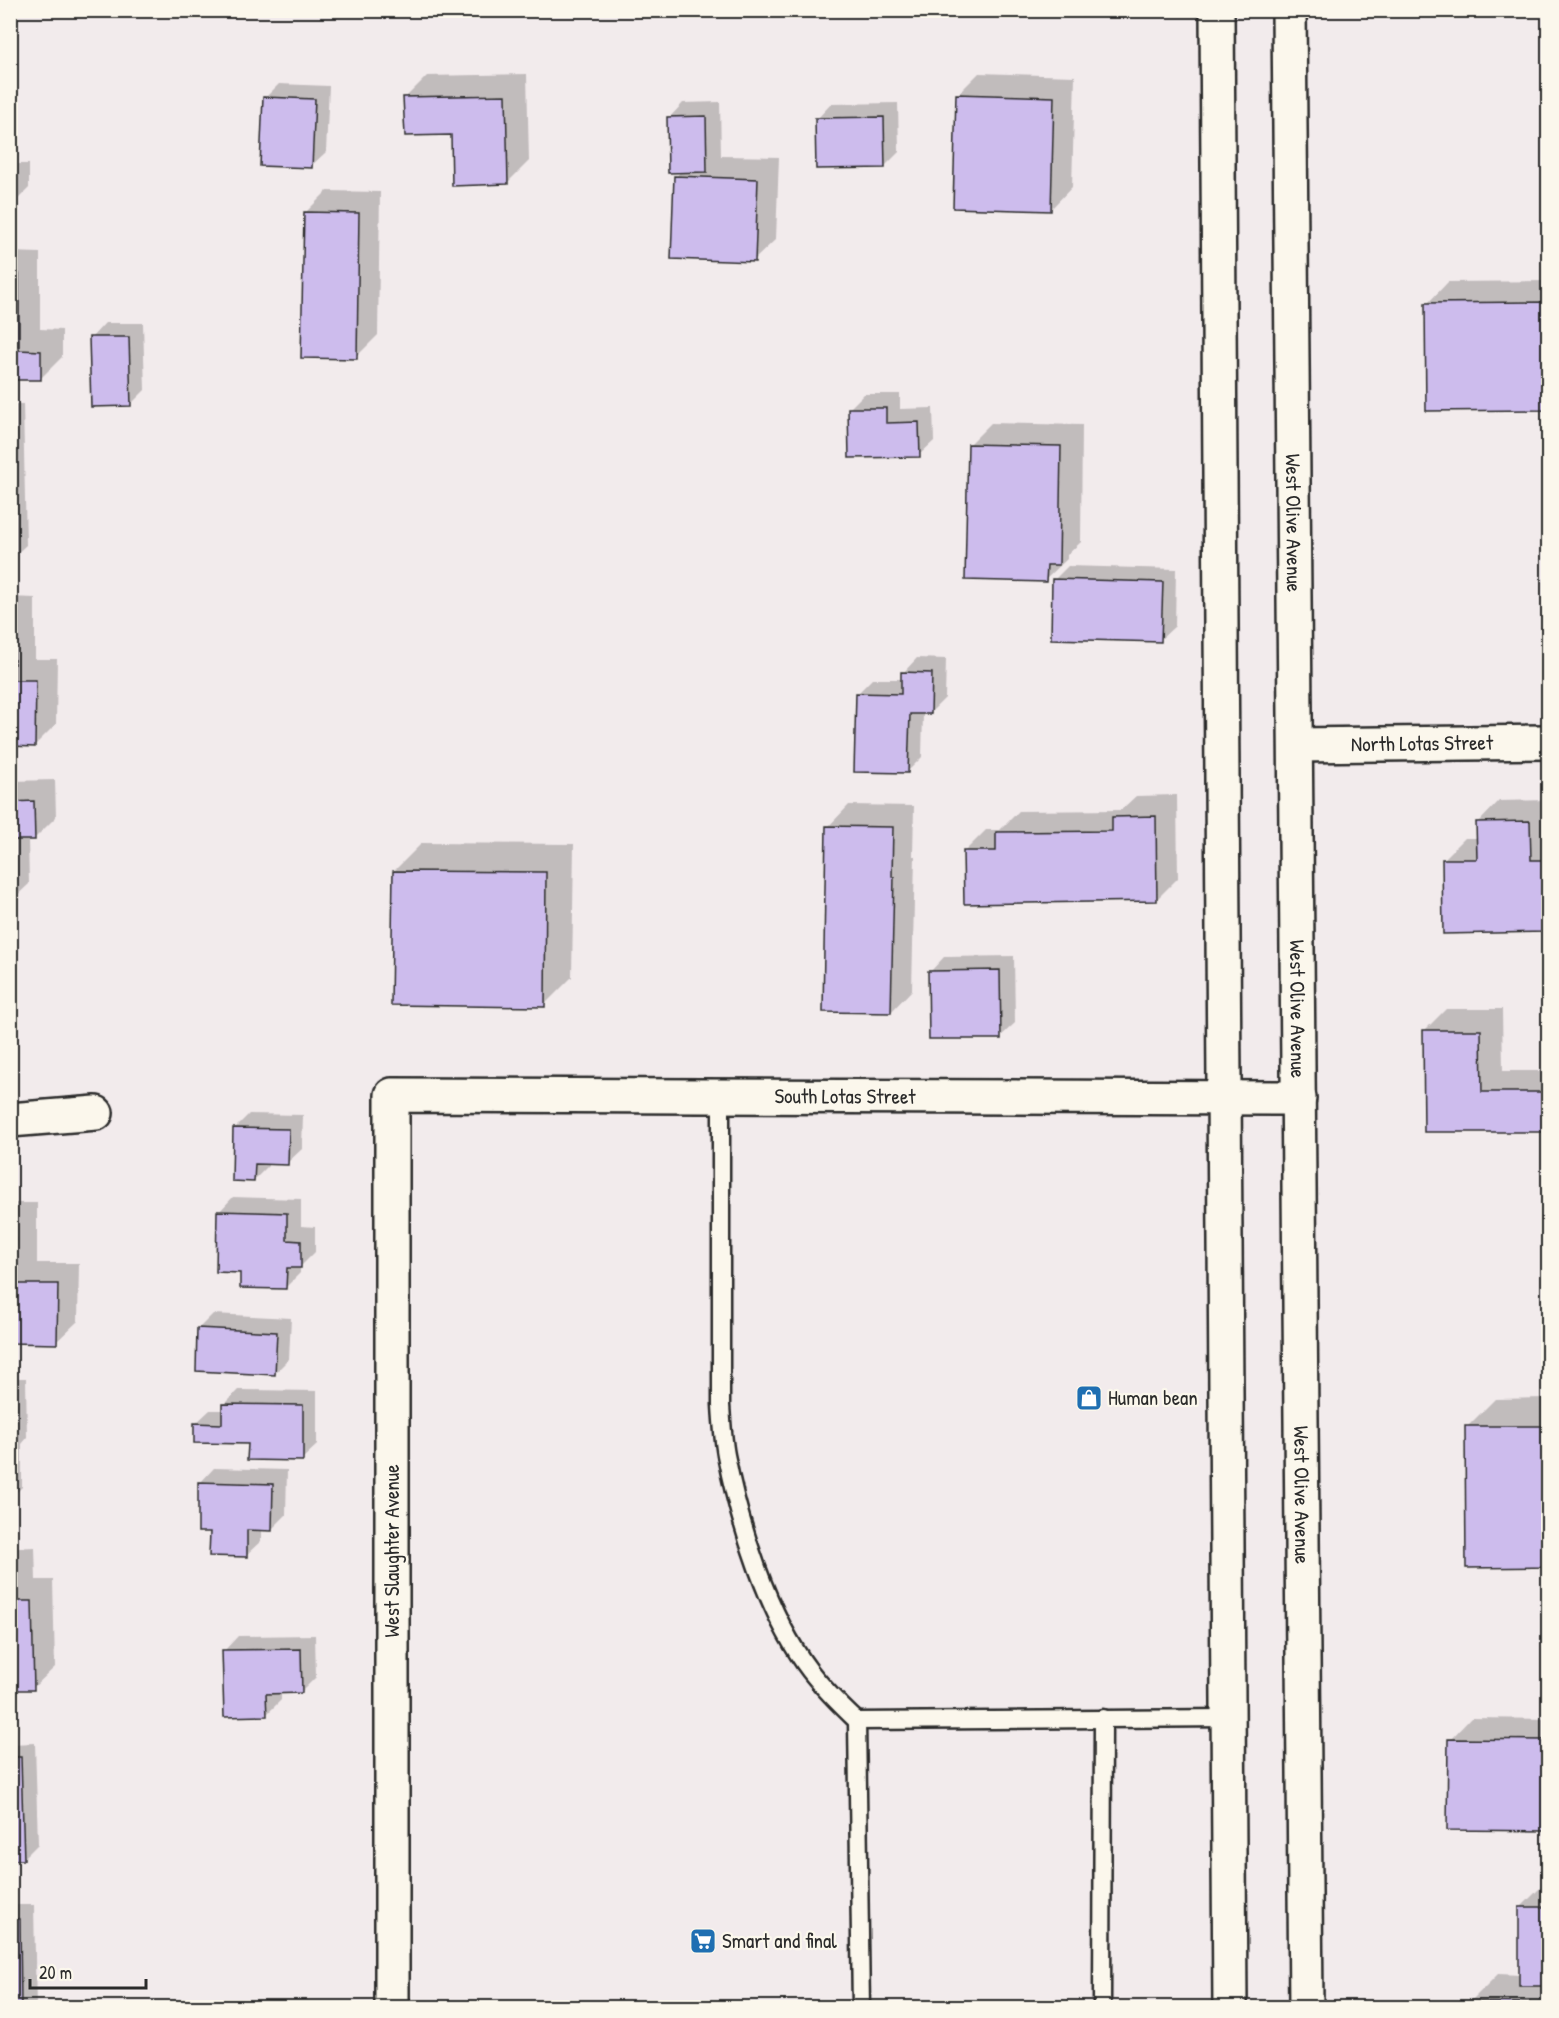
<svg xmlns="http://www.w3.org/2000/svg" width="1559" height="2018" viewBox="0 0 1559 2018" font-family="'Patrick Hand',sans-serif">
  <rect width="100%" height="100%" fill="#f2ebec"/>
  <filter id="ink" filterUnits="userSpaceOnUse"><feTurbulence type="fractalNoise" baseFrequency=".0167" numOctaves="2"/><feDisplacementMap in="SourceGraphic" scale="12" xChannelSelector="R" yChannelSelector="G"/><feConvolveMatrix kernelMatrix="1 2 1 2 8 2 1 2 1" color-interpolation-filters="sRGB"/></filter>
  <g filter="url(#ink)">
    <!-- shadow -->
    <g fill="#0003">
      <polygon points="979,73 1075,76 1072,187 1051,209 958,94"/>
      <polygon points="527,74 529,161 507,183 452,134 405,98 427,76"/>
      <polygon points="279,84 329,86 326,152 311,166 265,98"/>
      <polygon points="720,102 721,156 779,157 776,239 754,260 676,177 681,171 669,118 683,103"/>
      <polygon points="898,103 899,152 884,167 817,119 831,104"/>
      <polygon points="10,112 12,164 29,164 29,188 15,202 10,203"/>
      <polygon points="327,191 380,192 378,335 356,357 306,212"/>
      <polygon points="10,252 40,253 40,329 62,330 62,357 40,379 10,379"/>
      <polygon points="1548,281 1548,408 1428,410 1427,304 1448,282"/>
      <polygon points="105,323 143,323 145,390 130,405 91,338"/>
      <polygon points="864,394 900,394 900,409 933,408 934,441 919,455 850,408"/>
      <polygon points="10,404 23,404 26,545 10,560"/>
      <polygon points="991,423 1082,425 1081,542 1067,555 1067,559 1045,580 969,445"/>
      <polygon points="1068,566 1176,569 1175,626 1160,640 1054,580"/>
      <polygon points="10,597 35,598 35,659 57,659 56,724 35,745 10,745"/>
      <polygon points="917,658 946,659 945,698 930,713 923,713 922,757 908,771 858,693 872,679 903,679 903,673"/>
      <polygon points="55,780 56,817 34,839 28,839 29,884 10,902 10,781"/>
      <polygon points="1177,795 1178,878 1156,900 965,851 986,830 1000,830 1019,811 1121,810 1136,796"/>
      <polygon points="1548,800 1548,931 1444,932 1443,860 1465,838 1478,838 1478,823 1499,801"/>
      <polygon points="849,805 914,806 913,856 915,856 912,990 891,1012 828,827"/>
      <polygon points="422,843 574,844 572,977 544,1005 394,871"/>
      <polygon points="1014,956 1015,1023 1000,1037 930,972 944,957"/>
      <polygon points="1446,1009 1502,1009 1503,1071 1548,1071 1548,1130 1425,1131 1425,1030"/>
      <polygon points="249,1114 303,1115 302,1149 287,1163 268,1163 268,1166 254,1180 235,1128"/>
      <polygon points="233,1197 301,1199 301,1226 315,1227 315,1252 300,1267 300,1273 286,1287 241,1271 219,1212"/>
      <polygon points="10,1203 37,1203 37,1263 79,1263 78,1321 56,1342 10,1342"/>
      <polygon points="213,1314 291,1318 289,1359 275,1373 198,1329"/>
      <polygon points="10,1378 26,1378 27,1438 22,1444 22,1487 10,1499"/>
      <polygon points="238,1390 317,1391 317,1445 302,1459 195,1424 210,1410 223,1410 223,1405"/>
      <polygon points="1548,1398 1548,1565 1468,1566 1467,1427 1495,1399"/>
      <polygon points="214,1468 287,1470 286,1515 272,1529 261,1529 261,1541 246,1555 211,1531 200,1483"/>
      <polygon points="35,1547 36,1580 53,1580 55,1667 33,1688 10,1689 10,1548"/>
      <polygon points="315,1635 316,1677 301,1692 281,1692 281,1700 266,1715 224,1651 238,1636"/>
      <polygon points="1471,1718 1548,1719 1548,1829 1449,1828 1450,1740"/>
      <polygon points="35,1743 38,1844 24,1858 10,1859 10,1744"/>
      <polygon points="1542,1886 1548,1886 1548,2008 1469,2008 1469,2003 1498,1974 1521,1975 1520,1908"/>
      <polygon points="10,1905 34,1905 36,2008 10,2008"/>
    </g>
    <!-- building -->
    <g fill="#cdbced" stroke="#2b2b2b" stroke-width="1.5">
      <polygon points="956,94 1054,97 1051,211 953,208"/>
      <polygon points="506,95 508,184 452,186 451,135 405,136 403,97"/>
      <polygon points="263,97 315,99 312,168 260,166"/>
      <polygon points="706,116 707,172 668,173 667,117"/>
      <polygon points="884,117 885,168 816,169 815,118"/>
      <polygon points="674,176 758,179 755,262 671,259"/>
      <rect x="10" y="178" width="5" height="26"/>
      <polygon points="304,212 359,213 357,359 301,358"/>
      <polygon points="10,274 19,274 19,350 41,351 41,380 10,380"/>
      <polygon points="1548,302 1548,410 1426,411 1425,303"/>
      <polygon points="89,337 129,337 131,406 91,407"/>
      <polygon points="848,408 886,408 886,423 919,422 920,457 849,458"/>
      <polygon points="968,444 1061,446 1059,565 1047,565 1046,582 965,580"/>
      <polygon points="1052,579 1163,582 1161,642 1051,639"/>
      <polygon points="10,619 14,619 14,680 36,680 35,747 10,746"/>
      <polygon points="901,672 932,673 931,714 910,714 908,773 854,772 856,693 901,694"/>
      <polygon points="34,801 35,840 10,840 10,802"/>
      <polygon points="1156,816 1157,901 964,904 963,851 996,851 996,832 1112,831 1112,817"/>
      <polygon points="1530,821 1531,860 1548,860 1548,932 1443,934 1442,859 1477,859 1476,822"/>
      <polygon points="826,826 893,827 892,877 894,877 891,1013 823,1012"/>
      <polygon points="393,871 546,872 545,1007 391,1005"/>
      <polygon points="1000,970 1001,1039 929,1039 928,971"/>
      <polygon points="1423,1030 1481,1030 1482,1092 1548,1092 1548,1132 1424,1132"/>
      <polygon points="233,1128 289,1129 288,1165 255,1164 254,1182 232,1181"/>
      <polygon points="217,1211 287,1213 287,1240 301,1241 301,1268 287,1268 286,1289 240,1288 240,1273 216,1272"/>
      <polygon points="10,1224 15,1224 15,1284 58,1284 57,1344 10,1343"/>
      <polygon points="197,1328 277,1332 275,1375 196,1371"/>
      <polygon points="10,1392 12,1392 14,1454 10,1454"/>
      <polygon points="222,1404 303,1405 303,1461 247,1460 248,1444 194,1443 194,1423 222,1424"/>
      <polygon points="1465,1426 1548,1426 1548,1567 1466,1568"/>
      <polygon points="198,1482 273,1484 272,1531 247,1530 247,1557 209,1556 210,1532 198,1532"/>
      <polygon points="10,1568 14,1568 15,1601 32,1601 34,1690 10,1690"/>
      <polygon points="301,1649 302,1693 266,1694 267,1716 224,1717 222,1650"/>
      <polygon points="1448,1739 1548,1740 1548,1831 1447,1830"/>
      <polygon points="10,1757 21,1757 24,1860 10,1860"/>
      <rect x="1519" y="1907" width="29" height="79"/>
      <polygon points="10,1919 20,1919 21,2008 10,2008"/>
      <polygon points="1468,2002 1548,2003 1548,2008 1468,2008"/>
    </g>
    <g fill="none" stroke-linecap="round" stroke-linejoin="round">
      <defs>
        <g id="service">
          <path d="M721,1097V1405C722,1422 723,1439 726,1455C739,1523 768,1616 810,1671C824,1689 840,1705 857,1721L861,2008"/>
          <polyline points="857,1721 1228,1718"/>
          <polyline points="1102,2008 1103,1718"/>
        </g>
        <g id="minor">
          <path id="s1" d="M1296,745L1548,742"/>
          <polyline points="10,1120 96,1113"/>
          <path id="s2" d="M392,2008V1095L1299,1098"/>
        </g>
        <g id="secondary">
          <polyline points="1217,10 1230,2008"/>
          <path id="s3" d="M1289,10L1306,2008"/>
        </g>
      </defs>
      <!-- service casing -->
      <use href="#service" stroke="#2b2b2b" stroke-width="21"/>
      <!-- minor casing -->
      <use href="#minor" stroke="#2b2b2b" stroke-width="38"/>
      <!-- secondary casing -->
      <use href="#secondary" stroke="#2b2b2b" stroke-width="38"/>
      <!-- service -->
      <use href="#service" stroke="#fbf7ec" stroke-width="16"/>
      <!-- minor -->
      <use href="#minor" stroke="#fbf7ec" stroke-width="33"/>
      <!-- secondary -->
      <use href="#secondary" stroke="#fbf7ec" stroke-width="33"/>
    </g>
  </g>
  <!-- icons -->
  <defs>
    <symbol id="shop-square" viewBox="-11 -11 22 22"><rect x="-9" y="-9" width="18" height="18" rx="4" fill="#1f6fb2" stroke="#fbf7ec"/><path d="M-5-2.5h2.3a2.7 3.5 0 0 1 5.4 0H5L5.5 6h-11ZM-1.5-2.5h3a1.5 2.3 0 0 0-3 0Z" fill="#fff"/></symbol>
    <symbol id="supermarket-square" viewBox="-11 -11 22 22"><rect x="-9" y="-9" width="18" height="18" rx="4" fill="#1f6fb2" stroke="#fbf7ec"/><path d="M-6-5.5h2.5l.6 2H6L4.5 2H-2.5L-4.4-4H-6ZM-1.5 3.2a1.3 1.3 0 1 0 .1 0ZM3 3.2a1.3 1.3 0 1 0 .1 0Z" fill="#fff"/></symbol>
  </defs>
  <g fill-rule="evenodd">
    <use href="#shop-square" x="1074" y="1383" width="30" height="30"/>
    <use href="#supermarket-square" x="688" y="1926" width="30" height="30"/>
  </g>
  <g text-anchor="middle" stroke-width="4.5" stroke-linejoin="round" paint-order="stroke">
    <!-- street labels -->
    <g font-size="21" fill="#2b2b2b" stroke="#fbf7ec">
      <text dy="7" stroke="none"><textPath href="#s3" startOffset="513">West Olive Avenue</textPath></text>
      <text dy="7" stroke="none"><textPath href="#s1" startOffset="126">North Lotas Street</textPath></text>
      <text dy="7" stroke="none"><textPath href="#s3" startOffset="999">West Olive Avenue</textPath></text>
      <text dy="7" stroke="none"><textPath href="#s2" startOffset="1366">South Lotas Street</textPath></text>
      <text dy="7" stroke="none"><textPath href="#s3" startOffset="1485">West Olive Avenue</textPath></text>
      <text transform="translate(392 1551) rotate(-90)" y="7">West Slaughter Avenue</text>
    </g>
    <!-- poi labels -->
    <g font-size="21" fill="#2b2b2b" stroke="#fbf7ec" text-anchor="start">
      <text x="1108" y="1405">Human bean</text>
      <text x="722" y="1948">Smart and final</text>
    </g>
  </g>
  <!-- margin -->
  <rect width="1559" height="2018" fill="none" stroke="#fbf7ec" stroke-width="36"/>
  <rect x="18" y="18" width="1523" height="1982" fill="none" stroke="#2b2b2b" stroke-width="2" filter="url(#ink)"/>
  <!-- scale -->
  <path d="M30 1979v9h116v-9" fill="none" stroke="#2b2b2b" stroke-width="3"/>
  <text x="39" y="1979" font-size="18" fill="#2b2b2b" stroke="#fbf7ec" stroke-width="4.5" paint-order="stroke">20 m</text>
</svg>
